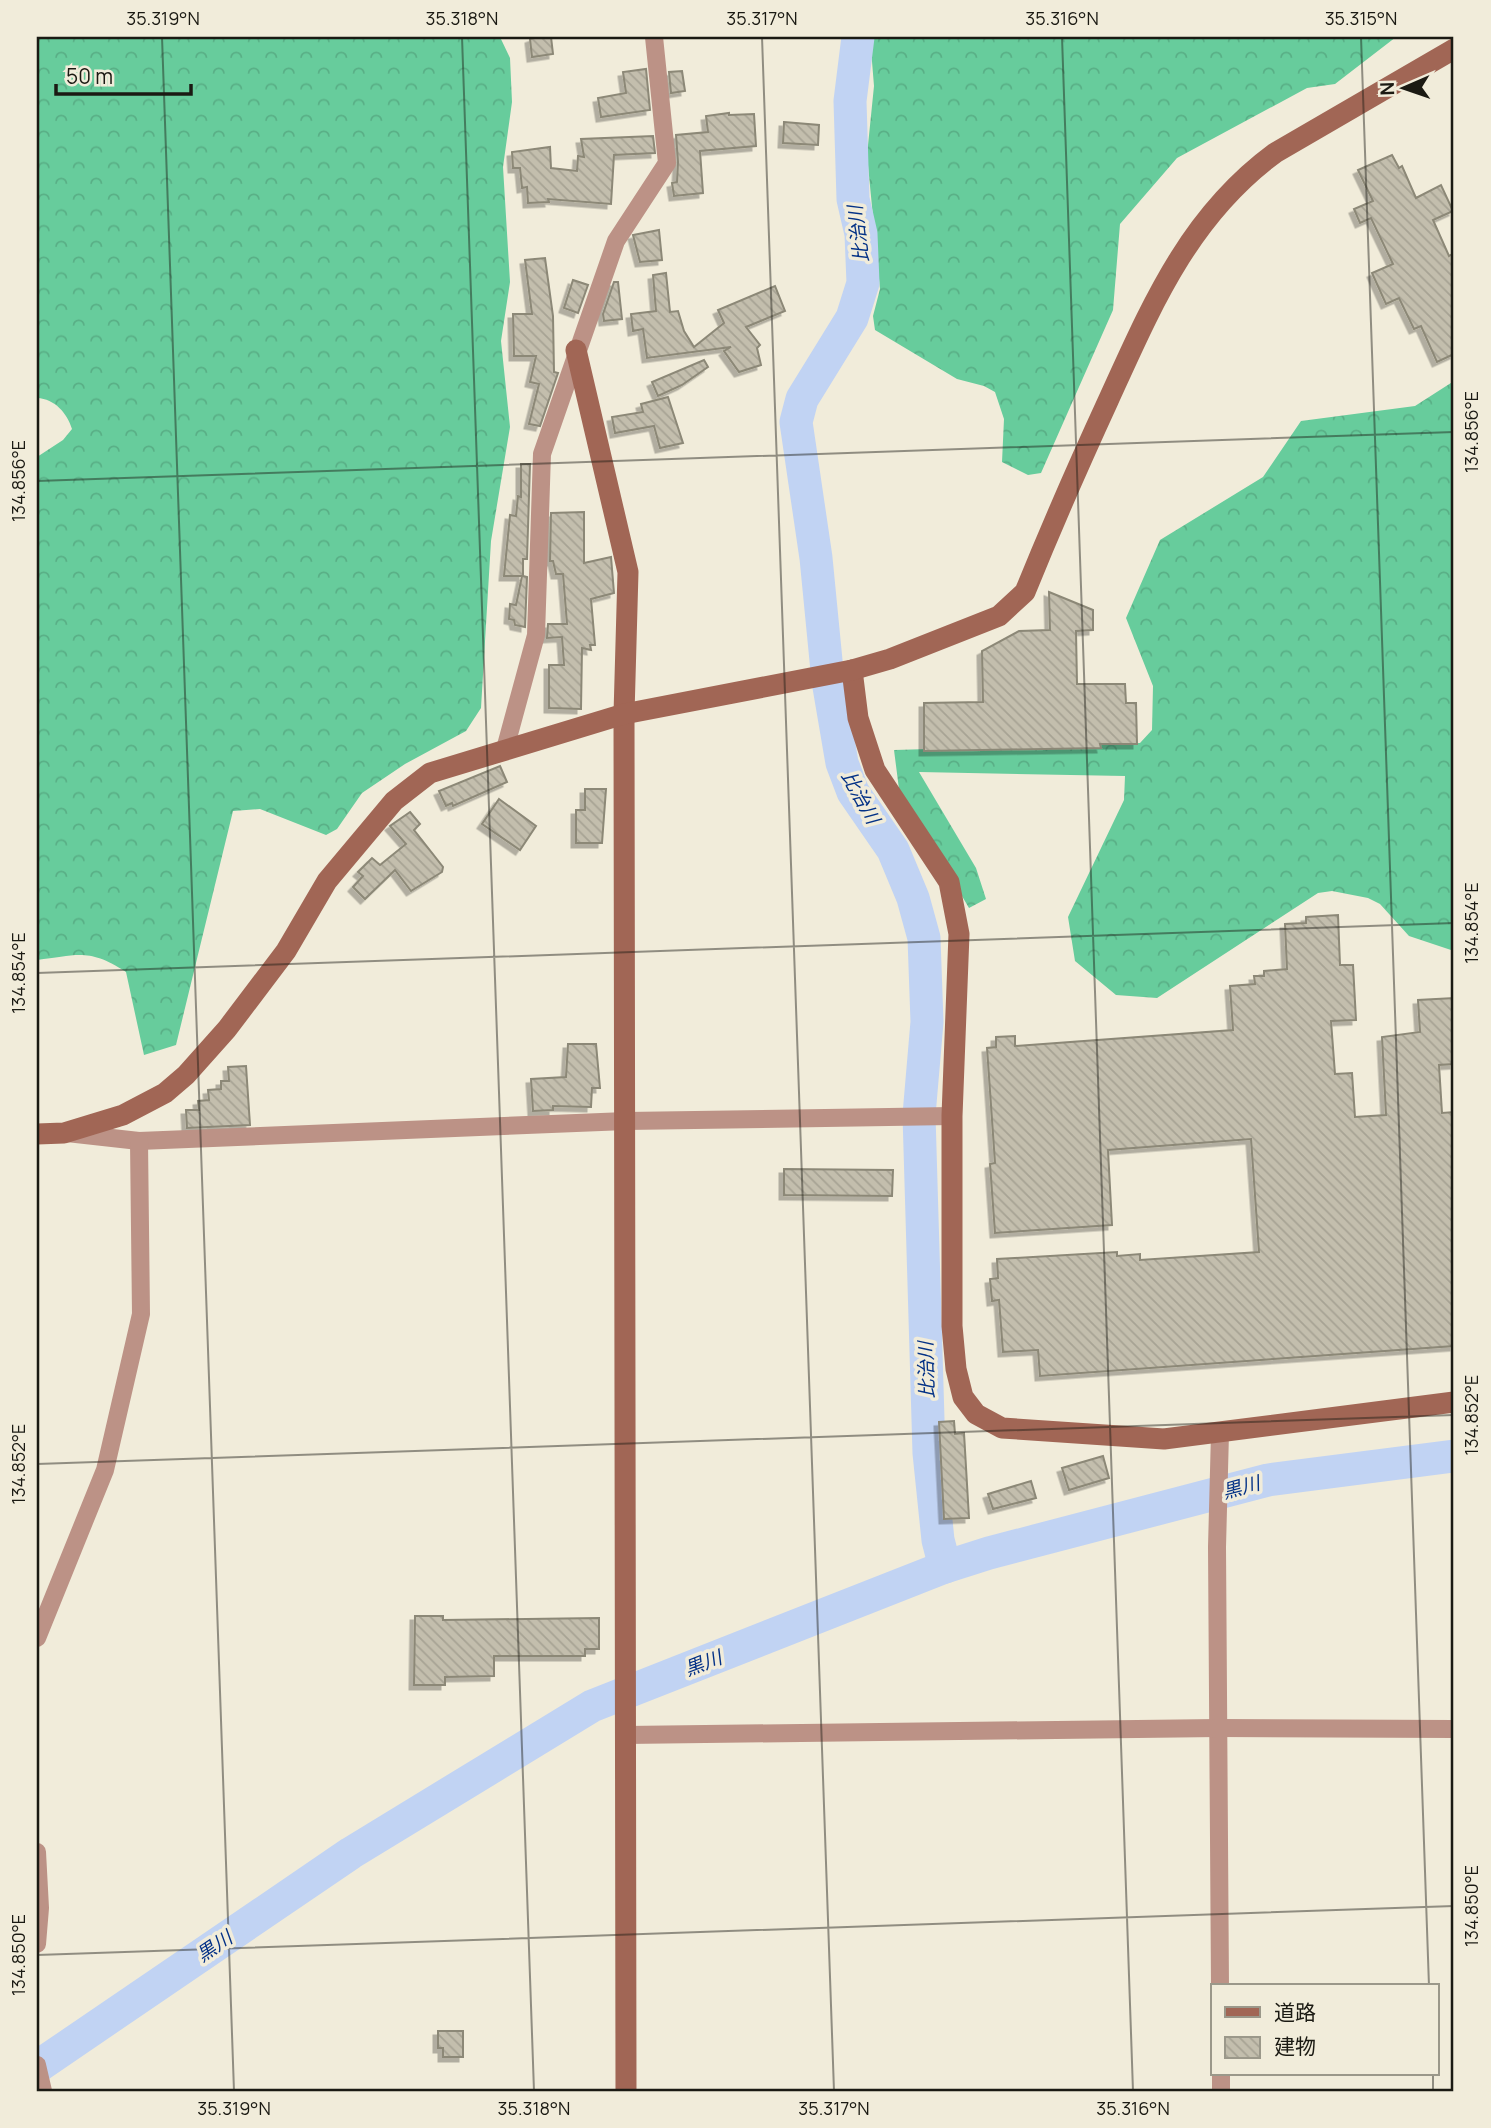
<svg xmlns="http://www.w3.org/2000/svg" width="1491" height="2128" viewBox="0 0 1491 2128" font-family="Manrope,'Noto Sans JP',sans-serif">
  <defs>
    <pattern id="forest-crowns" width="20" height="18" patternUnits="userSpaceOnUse" patternTransform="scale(1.75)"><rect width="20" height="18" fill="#67cc9c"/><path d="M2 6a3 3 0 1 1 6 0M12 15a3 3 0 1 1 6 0" fill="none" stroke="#59af86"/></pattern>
    <pattern id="building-back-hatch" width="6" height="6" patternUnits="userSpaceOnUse" patternTransform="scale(1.75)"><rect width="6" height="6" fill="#c3bead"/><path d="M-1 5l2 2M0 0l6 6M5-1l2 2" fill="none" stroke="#a7a394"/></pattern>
    <filter id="shadow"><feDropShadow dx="-4.5" dy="4.5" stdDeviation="0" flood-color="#0004"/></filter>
  </defs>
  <rect width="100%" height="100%" fill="#f1ecda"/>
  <!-- forest -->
  <g fill="url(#forest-crowns)">
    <path d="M37,37H500L510,58L512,102L503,167L510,282L501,341L510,427L491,541L481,708L466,731L405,764L362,793L337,829L326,835L260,809L233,811L176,1045L144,1055L126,972C89,948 78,955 37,960V457L63,440L72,429C67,413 55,399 37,398Z"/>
    <polygon points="870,37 1396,37 1335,84 1307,88 1177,158 1120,224 1113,310 1041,473 1028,475 1002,462 1004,419 995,392 984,386 957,379 875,330 873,316 880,289 867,155 874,86"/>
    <polygon points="1454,381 1454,951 1409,936 1380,904 1368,898 1332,891 1318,893 1157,998 1116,995 1075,961 1068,917 1124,800 1125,776 919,772 976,868 986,899 969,908 899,789 894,750 1140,743 1152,730 1153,686 1126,618 1160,540 1263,477 1301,421 1415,406"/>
  </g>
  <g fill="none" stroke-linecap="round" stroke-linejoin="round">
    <!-- river -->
    <g stroke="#c1d3f3" stroke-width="33">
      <polyline points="858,37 850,101 853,199 861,234 863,283 852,318 802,399 796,422 816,558 828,681 842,763 853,792 893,850 913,898 924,938 927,1022 919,1115 929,1453 938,1540 945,1567"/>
      <polyline points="37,2067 351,1853 592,1706 945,1567 989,1553 1268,1480 1454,1456"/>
    </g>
  </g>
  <!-- building -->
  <g fill="url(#building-back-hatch)" stroke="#8c8877" stroke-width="2" filter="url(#shadow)">
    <polygon points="535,37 551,37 553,54 532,57 530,39"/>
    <polygon points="646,69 650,110 601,117 598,98 626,93 623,72"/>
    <polygon points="682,71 685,91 671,93 669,72"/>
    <polygon points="729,113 729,115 754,114 756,146 700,151 703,193 674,196 672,183 677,182 678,162 676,135 708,132 706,116"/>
    <polygon points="784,122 819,125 818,145 783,143"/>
    <polygon points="653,136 655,153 614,155 611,204 548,199 549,202 528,203 527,187 522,188 520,168 513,168 512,152 550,147 551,168 577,171 578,156 584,157 581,139"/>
    <polygon points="1392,155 1399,168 1402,166 1416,198 1441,185 1453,211 1433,220 1449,256 1454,253 1454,354 1437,362 1421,326 1414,329 1399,298 1386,304 1372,273 1393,264 1371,218 1360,223 1354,209 1373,201 1358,170"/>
    <polygon points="659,230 662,260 640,262 633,235"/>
    <polygon points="545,258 553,316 554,372 558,373 540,426 529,424 539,384 530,382 536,356 514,356 513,314 532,314 525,260"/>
    <polygon points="666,273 670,312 678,311 684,331 694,347 724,323 718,310 775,286 785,311 746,327 760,345 757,348 761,365 739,372 724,351 731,347 647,358 643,329 633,331 631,314 656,311 653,275"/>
    <polygon points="573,280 588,285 578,313 564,308"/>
    <polygon points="614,282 618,282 622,319 604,321 603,314"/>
    <polygon points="704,360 708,367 682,385 658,396 652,382"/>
    <polygon points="668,397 683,443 660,448 654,426 615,433 612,417 643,412 641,404"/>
    <polygon points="521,464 530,464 527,559 523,559 523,576 527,577 525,627 515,625 514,620 509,619 510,604 516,605 522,576 504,576 510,515 516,516 518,496 521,497"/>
    <polygon points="584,512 584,563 611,557 614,593 591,599 595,645 590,645 591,650 582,648 581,709 549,708 549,665 564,665 562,637 547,638 548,624 567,624 563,574 556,574 553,561 550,561 551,513"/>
    <polygon points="1049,592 1093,610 1093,630 1076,631 1077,684 1125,684 1126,703 1136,703 1137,744 1100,744 1101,748 924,751 924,703 983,702 982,651 1019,631 1050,630"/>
    <polygon points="500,766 507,782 453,806 452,803 446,806 439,791"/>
    <polygon points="585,789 606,789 602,843 576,843 576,810 585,810"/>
    <polygon points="499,799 536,826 520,850 482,824"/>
    <polygon points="410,812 420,824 414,830 443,867 442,872 411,891 395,870 365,899 353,887 363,876 358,872 372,858 380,865 406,844 390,826"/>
    <polygon points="1338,915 1340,965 1353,965 1356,1020 1331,1021 1335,1074 1352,1073 1355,1117 1386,1115 1382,1037 1420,1032 1418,1000 1454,998 1454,1064 1439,1065 1442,1113 1454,1112 1454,1346 1040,1376 1038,1350 1003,1352 999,1300 992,1301 990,1279 998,1278 997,1259 1117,1252 1117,1256 1140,1254 1140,1260 1259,1252 1251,1139 1108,1150 1112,1225 995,1233 990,1164 995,1163 987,1048 996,1047 996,1037 1015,1036 1015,1046 1233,1030 1230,986 1255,984 1254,976 1264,976 1264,971 1287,969 1285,924 1306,923 1306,917"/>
    <polygon points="568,1044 596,1044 600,1088 592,1088 591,1107 553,1106 553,1110 533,1111 531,1079 566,1077"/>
    <polygon points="246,1066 250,1125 187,1128 186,1110 199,1110 198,1101 209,1100 208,1090 221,1089 221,1081 229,1081 228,1067"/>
    <polygon points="784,1169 893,1170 892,1196 784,1195"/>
    <polygon points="954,1421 955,1434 964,1433 969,1518 944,1519 939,1422"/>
    <polygon points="1103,1456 1109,1478 1069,1490 1062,1468"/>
    <polygon points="1031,1481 1036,1498 993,1509 988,1494"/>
    <polygon points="415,1616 443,1616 443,1620 599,1618 599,1649 585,1649 585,1656 494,1656 494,1676 445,1677 445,1685 414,1685"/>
    <polygon points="438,2031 463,2031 463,2057 443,2057 443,2048 438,2048"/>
  </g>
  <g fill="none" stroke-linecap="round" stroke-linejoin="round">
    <!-- street -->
    <g stroke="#bc9286" stroke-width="18">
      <polyline points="505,749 536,635 542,454 616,241 667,163 654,37"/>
      <polyline points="67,1133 139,1141 626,1121 952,1116"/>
      <polyline points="1220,1433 1217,1547 1220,1986"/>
      <polyline points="37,1638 105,1470 141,1314 139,1141"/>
      <polyline points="626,1735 1218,1728 1454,1729"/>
      <polyline points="37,1852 40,1908 37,1944"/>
      <polyline points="37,2065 43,2091"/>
      <polyline points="1221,2074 1221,2091"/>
    </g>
    <!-- secondary -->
    <g stroke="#a16655" stroke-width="21">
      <polyline points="576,350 628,572 624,714 626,2091"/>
      <polyline points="852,670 858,718 875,770 949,882 959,934 952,1116 952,1326 956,1369 963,1397 976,1414 1002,1428 1164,1439 1454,1402"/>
      <path d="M37,1134L64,1133L123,1115L165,1093L186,1075L227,1029L286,951L327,881L394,801L430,773L624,714L852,670L890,659L999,616L1025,592C1051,528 1079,464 1108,401C1151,307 1188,217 1275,153L1454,49"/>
    </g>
  </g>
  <!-- ticks -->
  <path fill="none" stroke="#1b1a13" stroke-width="2" stroke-opacity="0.45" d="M162,37L234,2091M462,37L534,2091M762,37L834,2091M1062,37L1133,2091M1361,37L1429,1986M37,481L1454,432M37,973L1454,923M37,1464L1454,1415M37,1955L1454,1906M1433,2074V2091"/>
  <g text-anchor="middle" stroke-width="7" stroke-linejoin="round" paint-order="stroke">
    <!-- water labels -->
    <g font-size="19" font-style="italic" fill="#033186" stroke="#f1ecda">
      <text transform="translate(858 234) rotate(-97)" y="7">比治川</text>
      <text transform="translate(861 797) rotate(61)" y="7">比治川</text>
      <text transform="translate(926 1370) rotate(-92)" y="7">比治川</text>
      <text transform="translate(1241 1487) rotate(-15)" y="7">黒川</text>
      <text transform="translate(703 1663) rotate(-21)" y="7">黒川</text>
      <text transform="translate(214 1946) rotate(-34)" y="7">黒川</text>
    </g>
  </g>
  <!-- border -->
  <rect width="1491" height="2128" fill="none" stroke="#f1ecda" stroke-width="77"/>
  <!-- legend -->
  <rect x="1211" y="1984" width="228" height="91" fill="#f1ecda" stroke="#9b988a" stroke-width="2"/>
  <rect x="1225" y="2007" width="35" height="10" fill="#a16655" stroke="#9b988a" stroke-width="2"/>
  <text x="1274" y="2020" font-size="21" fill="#1b1a13">道路</text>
  <rect x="1225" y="2037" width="35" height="21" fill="url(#building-back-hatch)" stroke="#9b988a" stroke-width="2"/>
  <text x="1274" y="2054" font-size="21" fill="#1b1a13">建物</text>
  <!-- north arrow -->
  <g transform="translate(1404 88) rotate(268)" stroke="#f1ecda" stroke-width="5" paint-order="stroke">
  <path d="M0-5L12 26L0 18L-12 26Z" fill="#1b1a13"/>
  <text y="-10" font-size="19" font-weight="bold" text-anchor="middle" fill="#1b1a13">N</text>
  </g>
  <!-- scale -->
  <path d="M56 84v10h135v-10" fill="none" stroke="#1b1a13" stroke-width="3.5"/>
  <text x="66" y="84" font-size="21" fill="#1b1a13" stroke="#f1ecda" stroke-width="5" paint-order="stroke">50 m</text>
  <rect x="38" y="38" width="1414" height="2052" fill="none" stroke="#1b1a13" stroke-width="2.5"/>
  <g font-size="18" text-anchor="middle" fill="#1b1a13">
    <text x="163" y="25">35.319°N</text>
    <text x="462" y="25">35.318°N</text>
    <text x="762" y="25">35.317°N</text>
    <text x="1062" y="25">35.316°N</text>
    <text x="1361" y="25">35.315°N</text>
    <text transform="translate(1472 432) rotate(-90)" y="6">134.856°E</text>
    <text transform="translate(19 481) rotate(-90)" y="6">134.856°E</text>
    <text transform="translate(1472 923) rotate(-90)" y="6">134.854°E</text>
    <text transform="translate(19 973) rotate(-90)" y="6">134.854°E</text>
    <text transform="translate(1472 1415) rotate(-90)" y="6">134.852°E</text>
    <text transform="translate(19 1464) rotate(-90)" y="6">134.852°E</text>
    <text transform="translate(1472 1906) rotate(-90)" y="6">134.850°E</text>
    <text transform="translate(19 1955) rotate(-90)" y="6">134.850°E</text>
    <text x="234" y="2115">35.319°N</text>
    <text x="534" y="2115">35.318°N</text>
    <text x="834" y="2115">35.317°N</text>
    <text x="1133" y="2115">35.316°N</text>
  </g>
</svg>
